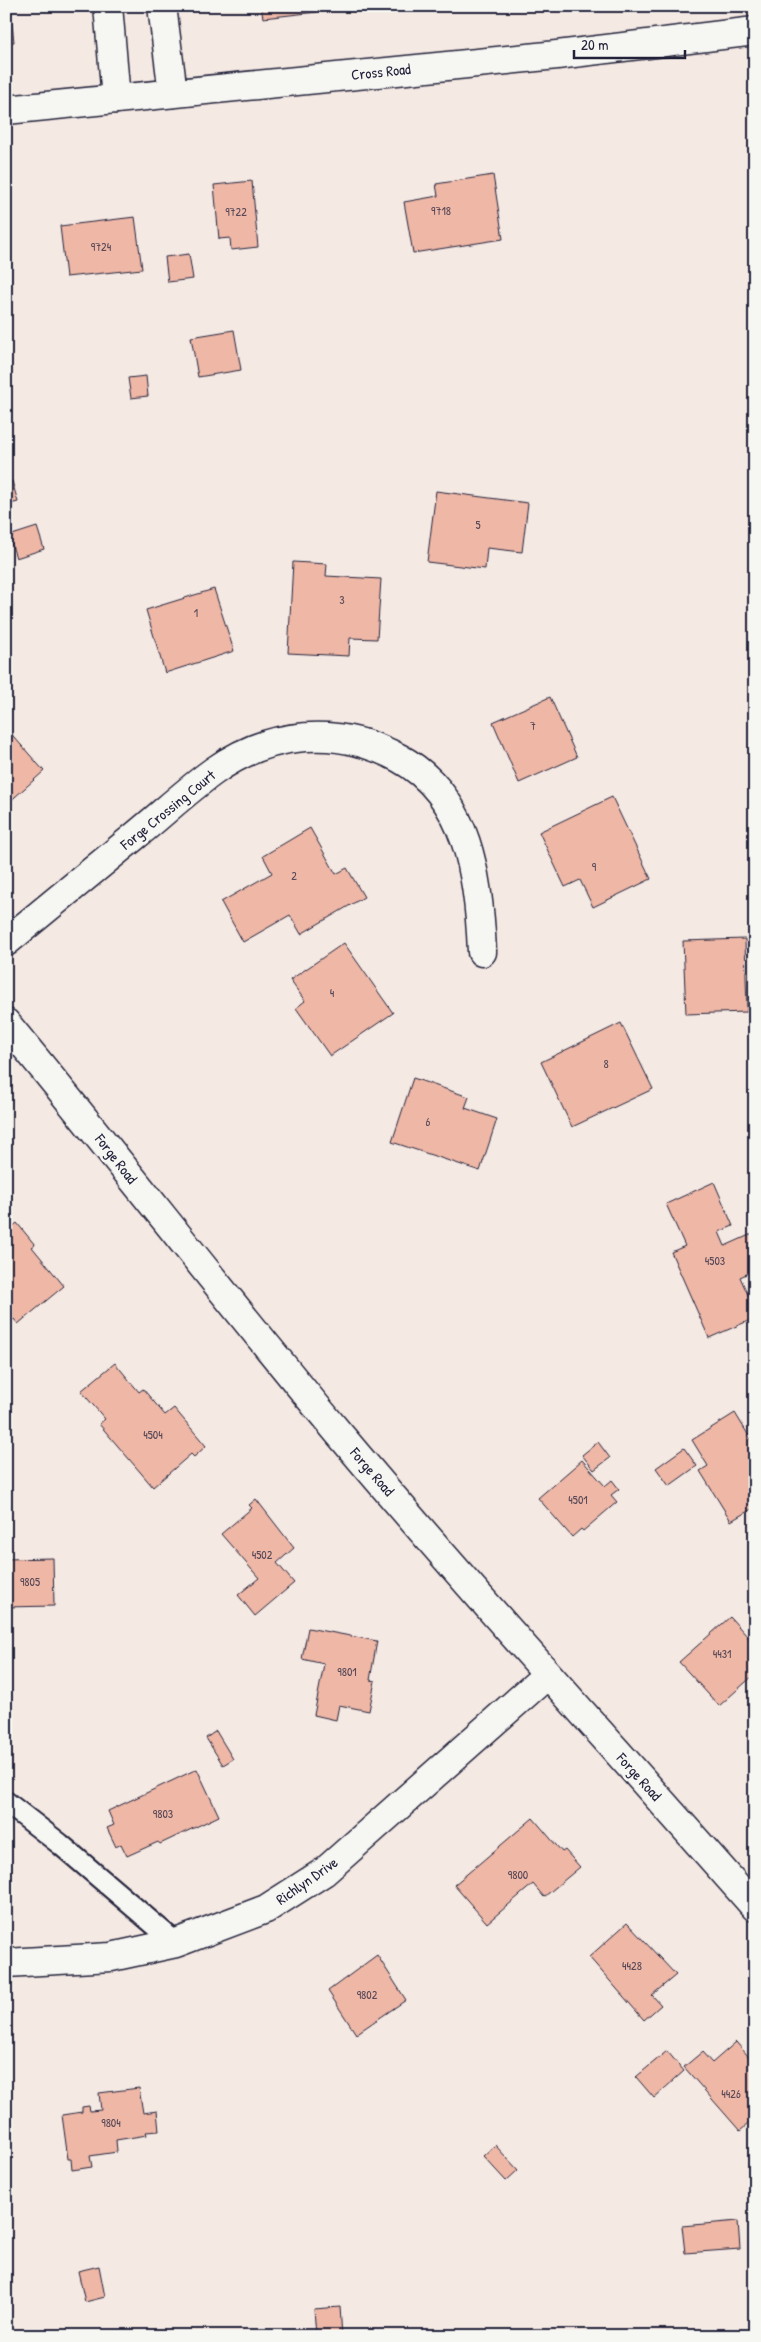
<svg xmlns="http://www.w3.org/2000/svg" width="761" height="2342" viewBox="0 0 761 2342" font-family="'Patrick Hand',sans-serif">
  <rect width="100%" height="100%" fill="#f5e9e3"/>
  <filter id="ink" filterUnits="userSpaceOnUse"><feTurbulence type="fractalNoise" baseFrequency=".02" numOctaves="2"/><feDisplacementMap in="SourceGraphic" scale="10" xChannelSelector="R" yChannelSelector="G"/><feConvolveMatrix kernelMatrix="1 2 1 2 8 2 1 2 1" color-interpolation-filters="sRGB"/></filter>
  <g filter="url(#ink)">
    <!-- building -->
    <g fill="#efb7a6" stroke="#22223b">
      <polygon points="6,6 10,6 14,42 6,43"/>
      <polygon points="261,6 316,6 317,12 263,18"/>
      <polygon points="493,175 503,239 413,253 404,202 438,196 436,184"/>
      <polygon points="252,181 258,247 231,250 230,238 219,239 214,185"/>
      <polygon points="135,217 142,269 66,277 60,226"/>
      <polygon points="189,254 193,279 168,282 165,257"/>
      <polygon points="234,330 241,370 198,377 191,337"/>
      <polygon points="146,376 148,396 131,398 128,378"/>
      <polygon points="12,481 18,502 6,505 6,483"/>
      <polygon points="436,491 528,503 522,552 487,548 485,569 427,562"/>
      <polygon points="37,527 44,549 16,558 9,536"/>
      <polygon points="293,562 327,564 326,576 381,579 377,639 350,638 349,656 288,653"/>
      <polygon points="214,589 234,651 165,673 146,610"/>
      <polygon points="550,697 577,757 519,783 493,722"/>
      <polygon points="6,728 44,771 6,805"/>
      <polygon points="612,797 651,879 593,907 580,880 565,887 539,832"/>
      <polygon points="310,828 336,874 347,868 364,897 301,934 290,915 243,942 221,902 272,873 263,856"/>
      <polygon points="745,939 747,1012 686,1014 683,941"/>
      <polygon points="344,943 393,1013 330,1056 296,1008 305,1001 290,980"/>
      <polygon points="621,1023 653,1089 572,1127 541,1062"/>
      <polygon points="413,1078 469,1097 465,1108 497,1119 480,1171 392,1142"/>
      <polygon points="714,1182 733,1226 719,1232 725,1246 754,1233 755,1235 755,1270 740,1277 749,1297 752,1295 755,1301 755,1318 709,1338 671,1252 685,1246 666,1204"/>
      <polygon points="17,1223 35,1245 32,1247 64,1286 18,1324 14,1319 6,1326 6,1232"/>
      <polygon points="115,1363 139,1392 143,1389 165,1415 174,1408 206,1446 194,1457 191,1454 153,1487 99,1424 105,1419 81,1391"/>
      <polygon points="735,1413 755,1446 755,1507 731,1521 700,1471 708,1466 692,1440"/>
      <polygon points="598,1442 610,1458 594,1470 582,1455"/>
      <polygon points="684,1448 697,1466 669,1486 656,1468"/>
      <polygon points="582,1460 605,1486 612,1480 619,1489 611,1495 617,1502 583,1531 581,1529 572,1537 538,1498"/>
      <polygon points="256,1499 294,1548 277,1563 294,1583 255,1616 238,1595 259,1578 221,1534 252,1508 249,1505"/>
      <polygon points="53,1558 54,1606 6,1607 6,1559"/>
      <polygon points="730,1617 755,1645 755,1674 719,1706 679,1662"/>
      <polygon points="308,1628 377,1641 370,1680 375,1681 369,1711 339,1705 336,1720 314,1715 324,1664 302,1659"/>
      <polygon points="216,1731 233,1759 223,1765 206,1738"/>
      <polygon points="197,1769 219,1816 160,1844 158,1842 127,1856 121,1844 116,1847 107,1828 114,1825 108,1811"/>
      <polygon points="533,1818 562,1852 565,1850 580,1867 544,1897 533,1884 487,1923 454,1885"/>
      <polygon points="627,1923 676,1975 652,1995 661,2005 644,2020 589,1957"/>
      <polygon points="377,1955 406,2000 356,2034 328,1991"/>
      <polygon points="736,2042 755,2064 755,2118 740,2131 684,2067 702,2052 712,2063"/>
      <polygon points="667,2051 684,2071 654,2098 636,2077"/>
      <polygon points="139,2088 143,2113 157,2111 159,2131 146,2132 147,2135 116,2140 117,2152 90,2156 92,2167 72,2170 71,2159 68,2159 62,2115 82,2112 82,2107 89,2106 90,2111 101,2110 99,2093"/>
      <polygon points="495,2145 518,2170 506,2181 483,2156"/>
      <polygon points="738,2221 740,2249 685,2253 682,2226"/>
      <polygon points="99,2266 105,2297 85,2302 78,2271"/>
      <polygon points="340,2307 342,2336 316,2336 314,2309"/>
    </g>
    <g fill="none" stroke-linecap="round" stroke-linejoin="round">
      <defs>
        <polyline id="service" points="6,1802 60,1844 176,1943"/>
        <g id="minor">
          <polyline points="108,6 116,99"/>
          <polyline points="162,6 173,93"/>
          <polyline points="6,110 557,55 755,31"/>
          <path d="M6,942C49,907 92,871 135,836C161,815 186,791 214,771C270,731 338,725 399,758C469,796 479,879 482,952"/>
          <path d="M6,1023C118,1158 224,1296 336,1430C472,1592 615,1748 755,1907"/>
          <polyline points="6,1963 111,1957 176,1943 266,1909 324,1872 547,1675"/>
        </g>
      </defs>
      <!-- service casing -->
      <use href="#service" stroke="#22223b" stroke-width="24"/>
      <!-- minor casing -->
      <use href="#minor" stroke="#22223b" stroke-width="31"/>
      <!-- service -->
      <use href="#service" stroke="#f6f6f2" stroke-width="20"/>
      <!-- minor -->
      <use href="#minor" stroke="#f6f6f2" stroke-width="28"/>
    </g>
  </g>
  <g text-anchor="middle" stroke-width="5" stroke-linejoin="round" paint-order="stroke">
    <!-- number labels -->
    <g font-size="12" fill="#554756">
      <text x="441" y="215">9718</text>
      <text x="236" y="216">9722</text>
      <text x="101" y="251">9724</text>
      <text x="478" y="529">5</text>
      <text x="342" y="604">3</text>
      <text x="196" y="617">1</text>
      <text x="533" y="730">7</text>
      <text x="594" y="871">9</text>
      <text x="294" y="880">2</text>
      <text x="332" y="997">4</text>
      <text x="606" y="1068">8</text>
      <text x="428" y="1126">6</text>
      <text x="715" y="1265">4503</text>
      <text x="153" y="1439">4504</text>
      <text x="578" y="1504">4501</text>
      <text x="262" y="1559">4502</text>
      <text x="30" y="1586">9805</text>
      <text x="722" y="1658">4431</text>
      <text x="347" y="1676">9801</text>
      <text x="163" y="1818">9803</text>
      <text x="518" y="1879">9800</text>
      <text x="632" y="1970">4428</text>
      <text x="367" y="1999">9802</text>
      <text x="731" y="2098">4426</text>
      <text x="111" y="2127">9804</text>
    </g>
    <!-- street labels -->
    <g font-size="15" fill="#22223b" stroke="#f6f6f2">
      <text transform="translate(381 72) rotate(-6)" y="5">Cross Road</text>
      <text transform="translate(168 810) rotate(-39)" y="5">Forge Crossing Court</text>
      <text transform="translate(116 1159) rotate(52)" y="5">Forge Road</text>
      <text transform="translate(372 1472) rotate(49)" y="5">Forge Road</text>
      <text transform="translate(639 1777) rotate(48)" y="5">Forge Road</text>
      <text transform="translate(307 1881) rotate(-35)" y="5">Richlyn Drive</text>
    </g>
  </g>
  <!-- margin -->
  <rect width="761" height="2342" fill="none" stroke="#f6f6f2" stroke-width="25"/>
  <rect x="12" y="12" width="736" height="2317" fill="none" stroke="#22223b" stroke-width="2" filter="url(#ink)"/>
  <!-- scale -->
  <path d="M574 50v8h111v-8" fill="none" stroke="#22223b" stroke-width="2.5"/>
  <text x="581" y="50" font-size="15" fill="#22223b" stroke="#f6f6f2" stroke-width="4" paint-order="stroke">20 m</text>
</svg>
